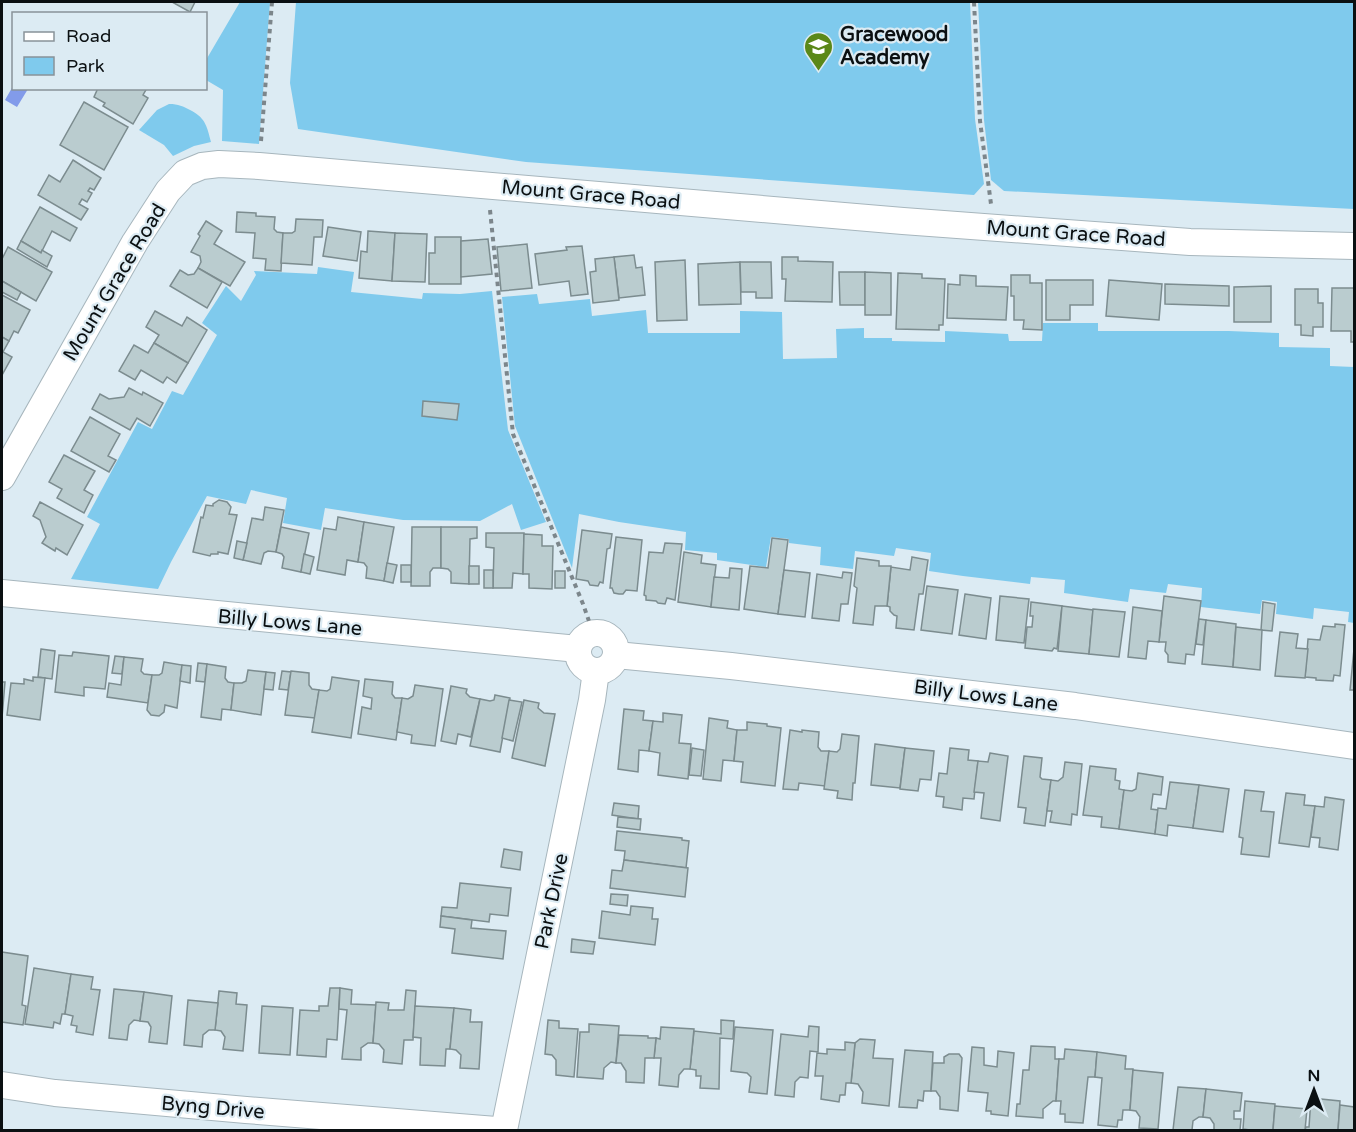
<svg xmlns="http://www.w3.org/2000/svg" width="1356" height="1132" viewBox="0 0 1356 1132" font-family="'Varela Round',sans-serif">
  <rect width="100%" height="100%" fill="#dcebf3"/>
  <!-- green -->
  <g fill="#7fcaed">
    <polygon points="240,2 270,2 259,144 222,141 223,90 206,80 206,60"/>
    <polygon points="296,2 970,2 975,119 984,184 974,195 526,162 298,129 290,83"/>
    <polygon points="978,2 1354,2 1354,209 1004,191 991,180 984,120"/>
    <path d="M169,104C179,104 182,106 192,111C206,119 207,127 211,142L194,146L173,156L164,145L139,130L157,110Z"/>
    <polygon points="318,267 354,272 351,292 422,299 423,293 460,294 492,291 508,430 546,522 521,530 512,504 480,521 403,520 325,508 321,530 283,523 287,498 251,490 246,504 207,496 171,562 158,589 71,579 100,524 87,517 138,422 152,429 172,391 183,395 217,335 202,323 226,286 241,301 256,275 254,271 317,274"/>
    <polygon points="537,294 539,304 590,299 592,316 646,310 648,333 740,333 740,311 782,312 783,359 837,358 836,329 864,328 864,338 892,338 892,341 945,342 945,331 1008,334 1009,341 1042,341 1043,323 1098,323 1098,331 1229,331 1279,333 1279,347 1330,348 1330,366 1354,367 1354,623 1348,622 1349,612 1314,608 1313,619 1276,614 1277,602 1262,600 1260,614 1201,607 1202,588 1168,584 1166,593 1130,589 1128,602 1064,593 1065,580 1031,577 1030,584 963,576 929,571 931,553 896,548 894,556 855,551 853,569 820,565 821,547 789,543 789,539 771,537 766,567 717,560 717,553 685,550 686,532 619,522 579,514 572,568 515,426 502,297"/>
  </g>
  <!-- water -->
  <polygon fill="#829bea" points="13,86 14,88 28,89 17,107 5,100"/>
  <!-- building -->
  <g fill="#bacccf" stroke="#7c8c8f" stroke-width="1.5">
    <polygon points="172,2 195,2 190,12"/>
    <polygon points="98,88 147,88 143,95 148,98 133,124 103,106 105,103 94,97"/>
    <polygon points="84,102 128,127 104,170 60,145"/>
    <polygon points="73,160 101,178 94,190 90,188 88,191 92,193 87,202 82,199 79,204 88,209 81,220 38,195 49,175 60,182"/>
    <polygon points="40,207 77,228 70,241 52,231 41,253 21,241"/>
    <polygon points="237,212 256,213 256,216 275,217 274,229 277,232 283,233 281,271 265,270 266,259 253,258 255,233 236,232"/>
    <polygon points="296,219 323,220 322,237 314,237 312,265 281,263 283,233 292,233 295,231"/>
    <polygon points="206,221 222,231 214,244 245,262 230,286 198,268 201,262 200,256 191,252 200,236 198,234"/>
    <polygon points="328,227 361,232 357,261 323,256"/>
    <polygon points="368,231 395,233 392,281 359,278 361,251 367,252"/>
    <polygon points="395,233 427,234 425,282 392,281"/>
    <polygon points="435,237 461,237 461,284 429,284 429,253 435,253"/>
    <polygon points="488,239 492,274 461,277 461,241"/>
    <polygon points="21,241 41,253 42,250 52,256 47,267 17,249"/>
    <polygon points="527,244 532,288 501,291 497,247"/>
    <polygon points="582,246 588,294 571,296 569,281 539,285 535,254 567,250 566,247"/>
    <polygon points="8,247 52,272 36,301 2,281 2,259"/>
    <polygon points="634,255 636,268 642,267 645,295 619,298 614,257"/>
    <polygon points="614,257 619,300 593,303 590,272 596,271 595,259"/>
    <polygon points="782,257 798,257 798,261 833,262 832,302 785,301 786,279 782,279"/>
    <polygon points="685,260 687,320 657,321 655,262"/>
    <polygon points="740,262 741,304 699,305 698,264"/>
    <polygon points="740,262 771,262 772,298 756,298 756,292 741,292"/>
    <polygon points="198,268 222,282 207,308 170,286 180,270 188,275 194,274"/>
    <polygon points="839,272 865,272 865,305 840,305"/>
    <polygon points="865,272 891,273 891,315 865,315"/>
    <polygon points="898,273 922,274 922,278 945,279 943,325 939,325 939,330 896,329"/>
    <polygon points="960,275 976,276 976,286 1008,287 1006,320 947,318 948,284 960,285"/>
    <polygon points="1011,275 1030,275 1030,283 1042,283 1042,330 1023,329 1024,320 1014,320 1014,296 1011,296"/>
    <polygon points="1046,280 1093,280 1093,305 1070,305 1070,320 1046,320"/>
    <polygon points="1109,280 1162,284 1159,320 1106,316"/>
    <polygon points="2,281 21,292 17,300 2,292"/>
    <polygon points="1165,284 1229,286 1229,306 1165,304"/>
    <polygon points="1271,286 1271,322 1234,322 1234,287"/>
    <polygon points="1332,288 1354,288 1354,342 1351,342 1351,331 1331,331"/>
    <polygon points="1295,289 1318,289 1318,303 1323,303 1323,327 1313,327 1313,336 1301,335 1301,325 1295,325"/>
    <polygon points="2,295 30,310 18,333 14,331 9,341 2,337"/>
    <polygon points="155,311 182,326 187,317 207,330 188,363 154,343 159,335 146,327"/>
    <polygon points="2,337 9,341 3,352 12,357 2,375"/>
    <polygon points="154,343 188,363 176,383 167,377 163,383 141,370 135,380 119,371 134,345 148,353"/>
    <polygon points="129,388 142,395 143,392 163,403 150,426 137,418 130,430 92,409 100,394 109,399 124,397"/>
    <polygon points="423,401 459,404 457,420 422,416"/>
    <polygon points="90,417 120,434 108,456 116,460 109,472 71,451"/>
    <polygon points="64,455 95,471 84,490 93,495 84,513 57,498 62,489 49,482"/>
    <polygon points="219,500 227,502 231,507 229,514 237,515 228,554 218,552 218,554 211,554 210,556 193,552 201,517 203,518 206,505 213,506 213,504"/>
    <polygon points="40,502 83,525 67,555 56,548 55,551 42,543 46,537 40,520 33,516"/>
    <polygon points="265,507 284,510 276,552 268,551 264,553 261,564 243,560 252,518 263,520"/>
    <polygon points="338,517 364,522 358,562 347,560 345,575 317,570 324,528 336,530"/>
    <polygon points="364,522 394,527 384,581 366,578 367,567 364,563 358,562"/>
    <polygon points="281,527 309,533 301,572 282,568 284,557 282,554 276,552"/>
    <polygon points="412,527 441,527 441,568 433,568 430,572 430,586 411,586"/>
    <polygon points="441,527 477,527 477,538 470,539 469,584 451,583 451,572 448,569 441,568"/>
    <polygon points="582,530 612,534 610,548 607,549 603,583 600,582 598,586 590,585 588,581 576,579"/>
    <polygon points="486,533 524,533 523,574 513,573 512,588 493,588 494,548 486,547"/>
    <polygon points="524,534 542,535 542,546 553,546 552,589 529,588 529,574 523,574"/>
    <polygon points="616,537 642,540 637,591 626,590 623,594 619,594 614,593 612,588 610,588"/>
    <polygon points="772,538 788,540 778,614 744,609 750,566 768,568"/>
    <polygon points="237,541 247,543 243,560 234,558"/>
    <polygon points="665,543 682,544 675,600 667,598 665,604 658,603 656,601 646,600 646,596 644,595 649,552 663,553"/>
    <polygon points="684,552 702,555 701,563 716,565 711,607 678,602"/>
    <polygon points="304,554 314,557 310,574 301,572"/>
    <polygon points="912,557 928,560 923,594 919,594 914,630 896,628 897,616 894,615 890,611 890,607 887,606 891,567 910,570"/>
    <polygon points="857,558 879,561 879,566 891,566 887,606 875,606 873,625 853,623 857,588 854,586"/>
    <polygon points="387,563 397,565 393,583 384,581"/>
    <rect x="401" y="565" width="10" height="17"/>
    <rect x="469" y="566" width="10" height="18"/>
    <polygon points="730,568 742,569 739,610 711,607 714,577 729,578"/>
    <rect x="484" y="570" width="9" height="18"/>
    <polygon points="784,570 810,573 805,617 778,614"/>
    <rect x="555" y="571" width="10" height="17"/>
    <polygon points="843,572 852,573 848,604 841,604 839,621 812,618 817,574 842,578"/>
    <polygon points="927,586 958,590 952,634 921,630"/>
    <polygon points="965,594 991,598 986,639 959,635"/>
    <polygon points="1000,596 1029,599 1024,643 996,640"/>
    <polygon points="1164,596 1201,601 1194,655 1186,654 1185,664 1168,662 1168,655 1165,651 1166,642 1159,642"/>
    <polygon points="1031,602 1062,606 1057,649 1054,648 1052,651 1025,648 1027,627 1032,627 1033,616 1030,616"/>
    <polygon points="1263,602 1275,604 1272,631 1261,630"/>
    <polygon points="1062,606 1093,610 1089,654 1058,651"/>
    <polygon points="1133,607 1162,611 1159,642 1148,641 1146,659 1128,657"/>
    <polygon points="1093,609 1125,612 1119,657 1089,654"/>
    <polygon points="1199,619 1206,620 1203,645 1196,644"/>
    <polygon points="1206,620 1236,624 1233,667 1202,664"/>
    <polygon points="1335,624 1345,625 1340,676 1334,675 1333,681 1316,680 1316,678 1305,677 1308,639 1320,640 1323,626 1335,627"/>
    <polygon points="1236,627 1262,630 1260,670 1233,667"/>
    <polygon points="1280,632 1298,634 1296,648 1308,649 1305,678 1275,676"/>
    <polygon points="41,649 55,651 52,679 38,677"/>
    <polygon points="1354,649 1354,690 1350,690"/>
    <polygon points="73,652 109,656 105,689 84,687 84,696 55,692 59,655 72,656"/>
    <polygon points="115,656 124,657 122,674 112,673"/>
    <polygon points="124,657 143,659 141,671 144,674 152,675 148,703 107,697 109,683 121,685"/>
    <polygon points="164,662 182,665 177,708 165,705 164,712 159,716 151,715 147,710 152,675 159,675 162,673"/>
    <polygon points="198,663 207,664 205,682 196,681"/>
    <polygon points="207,664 226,667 225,678 228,682 234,683 231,710 222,709 221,720 201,717"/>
    <polygon points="182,665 191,666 190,683 180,681"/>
    <polygon points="248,670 266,672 261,715 231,710 234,683 242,683 246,681"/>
    <polygon points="282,671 291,672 288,690 279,689"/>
    <polygon points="291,671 309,673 309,685 312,689 319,690 315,718 285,715"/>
    <polygon points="266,672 275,673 273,690 264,689"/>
    <polygon points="33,677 45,678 40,720 7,715 11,683 24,684 24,679 33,681"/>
    <polygon points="332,677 359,681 351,738 312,732 319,690 327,691 330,689"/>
    <polygon points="365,679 393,682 392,694 395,698 402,698 396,740 358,734 362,707 371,709 372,698 363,696"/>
    <polygon points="2,682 5,682 2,718"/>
    <polygon points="415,685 443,689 435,746 411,743 412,735 397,732 402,698 408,699 413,696"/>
    <polygon points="451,686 467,689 466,693 470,697 480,699 471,737 458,734 456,744 441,741"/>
    <polygon points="495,695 510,698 500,752 470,746 480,699 490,701 494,700"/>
    <polygon points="509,700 522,702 513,741 502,738"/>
    <polygon points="524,700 539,703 538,708 544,713 555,714 545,766 512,758"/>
    <polygon points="624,709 644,711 643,720 653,721 649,751 639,750 638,772 618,769"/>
    <polygon points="663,713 682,715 679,743 691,744 688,779 658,775 660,753 649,751 653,721 663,722"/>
    <polygon points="709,718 728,721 727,728 737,730 734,761 723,760 721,781 703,779"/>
    <polygon points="747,722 767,724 767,726 781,728 775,786 741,782 743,762 734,761 737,730 747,730"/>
    <polygon points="790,730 802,732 802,730 819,732 818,747 821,751 829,751 825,786 799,783 798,790 783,789"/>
    <polygon points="842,734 859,736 855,783 853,783 852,800 837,798 838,791 824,789 829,751 837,752 840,749"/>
    <polygon points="875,744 905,748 900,788 871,785"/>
    <polygon points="692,748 704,750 701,776 689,775"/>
    <polygon points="905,748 934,751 931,780 920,779 918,791 900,789"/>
    <polygon points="950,748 969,750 968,760 978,761 974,799 963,798 962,810 943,807 944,797 936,796 939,773 947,774"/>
    <polygon points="990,753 1008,756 1000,821 981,818 984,793 974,792 978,761 988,762"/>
    <polygon points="1024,756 1042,758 1040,777 1042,779 1051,780 1045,826 1024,823 1026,808 1018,807"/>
    <polygon points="1065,762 1082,764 1077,815 1072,814 1071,825 1050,822 1052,811 1047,811 1051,780 1058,781 1063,777"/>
    <polygon points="1090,766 1116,769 1115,780 1120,781 1119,789 1124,790 1119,829 1101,827 1102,817 1083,815"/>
    <polygon points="1138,773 1163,777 1161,795 1153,794 1151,809 1158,810 1155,834 1119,829 1124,790 1132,791 1136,789"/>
    <polygon points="1170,782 1199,785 1193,828 1168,825 1167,836 1155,834 1158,808 1166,809"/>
    <polygon points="1199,785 1229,789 1223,832 1193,828"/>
    <polygon points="1245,790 1264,792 1261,811 1274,812 1269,857 1241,854 1243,838 1239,837"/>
    <polygon points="1286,793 1305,795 1304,805 1315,806 1309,847 1279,843"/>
    <polygon points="1325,797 1344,800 1338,850 1319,847 1320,838 1311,837 1315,806 1324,807"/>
    <polygon points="614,803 639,806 638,819 612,815"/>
    <polygon points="618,817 641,819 640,830 617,827"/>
    <polygon points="617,831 682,838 682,840 689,841 686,868 624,860 625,851 615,850"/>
    <polygon points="504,849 522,852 520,870 501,867"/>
    <polygon points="624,860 688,868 685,897 610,888 612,870 622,871"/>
    <polygon points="460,883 511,888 508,916 490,914 489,922 441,916 442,907 457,908"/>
    <polygon points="611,894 628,895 627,906 610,904"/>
    <polygon points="631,906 653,908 652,919 658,919 655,945 599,938 602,911 630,915"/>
    <polygon points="441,916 472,920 471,928 506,931 503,959 452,953 455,929 440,927"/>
    <polygon points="572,939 595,942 593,954 571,952"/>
    <polygon points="2,952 28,956 22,1005 26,1006 23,1025 2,1022"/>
    <polygon points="34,968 71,974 65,1014 62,1014 60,1024 54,1022 53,1028 25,1024"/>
    <polygon points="71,974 93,977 91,989 100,990 93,1035 76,1032 77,1026 71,1025 73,1016 65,1014"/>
    <polygon points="330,988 340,988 337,1040 327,1039 326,1057 297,1055 300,1010 319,1011 319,1006 328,1006"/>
    <polygon points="340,988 352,990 351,1004 376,1005 373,1043 368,1043 361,1048 361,1060 342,1059 347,1010 339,1009"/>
    <polygon points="114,989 144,992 140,1021 134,1020 129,1025 127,1040 109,1038"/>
    <polygon points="406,990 416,991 413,1040 404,1040 402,1064 383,1062 384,1050 379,1044 373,1043 376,1002 389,1003 388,1010 404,1010"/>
    <polygon points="219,991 237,993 236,1004 247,1005 243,1051 223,1049 225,1037 221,1031 215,1030"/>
    <polygon points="144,992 172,996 167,1044 149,1042 151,1027 148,1022 140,1021"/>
    <polygon points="188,1000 218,1003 215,1030 209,1030 203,1035 202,1047 184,1045"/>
    <polygon points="262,1006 293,1008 290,1055 259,1053"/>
    <polygon points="415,1006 454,1008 450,1049 446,1049 445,1066 420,1065 421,1038 413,1037"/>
    <polygon points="454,1008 471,1010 470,1022 482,1022 479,1069 460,1068 461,1055 456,1050 450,1049"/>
    <polygon points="548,1020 559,1021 559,1028 578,1029 574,1077 556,1075 556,1060 552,1055 545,1054"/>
    <polygon points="721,1020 734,1021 733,1039 720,1038 719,1089 700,1088 701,1076 696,1076 696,1070 690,1069 694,1031 721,1034"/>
    <polygon points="589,1024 619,1026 616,1063 611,1062 604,1068 603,1079 577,1077 580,1032 589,1032"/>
    <polygon points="809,1026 819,1027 818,1052 810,1051 808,1078 800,1077 795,1082 794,1097 775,1095 781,1034 808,1037"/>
    <polygon points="661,1027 694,1029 690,1069 684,1069 679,1075 678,1087 659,1085 661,1058 654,1058 656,1038 660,1039"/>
    <polygon points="735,1027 773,1030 767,1094 749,1092 751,1077 747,1073 731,1071"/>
    <polygon points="619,1035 648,1036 648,1038 656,1038 654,1058 645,1058 644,1083 626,1082 626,1071 621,1063 616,1063"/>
    <polygon points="860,1039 875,1040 873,1058 893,1059 889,1106 862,1103 863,1092 858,1084 851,1083 855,1043"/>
    <polygon points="845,1042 855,1043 851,1083 846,1083 845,1095 840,1095 839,1102 821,1099 823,1076 815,1076 817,1053 827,1054 827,1049 845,1050"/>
    <polygon points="1031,1046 1055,1047 1055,1059 1059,1059 1056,1101 1053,1101 1043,1109 1043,1118 1016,1116 1017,1104 1020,1104 1023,1070 1029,1070"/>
    <polygon points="972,1047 984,1048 984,1065 997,1067 998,1051 1014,1053 1008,1116 991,1114 991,1111 986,1111 988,1093 968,1091"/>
    <polygon points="1065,1049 1097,1052 1095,1077 1088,1077 1083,1123 1065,1122 1065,1114 1060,1114 1061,1101 1056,1101 1059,1059 1064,1059"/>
    <polygon points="905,1050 933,1052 931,1091 924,1091 923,1101 918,1100 917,1108 899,1107"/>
    <polygon points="1097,1052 1126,1056 1125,1069 1133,1069 1130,1110 1123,1110 1122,1120 1118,1120 1117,1127 1098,1125 1102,1078 1095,1077"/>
    <polygon points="949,1054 959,1054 962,1058 958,1111 940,1109 940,1097 936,1091 931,1091 933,1063 944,1063 944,1057"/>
    <polygon points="1133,1070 1163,1073 1158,1129 1139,1128 1140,1117 1136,1111 1130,1110"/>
    <polygon points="1178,1087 1206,1089 1203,1117 1199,1117 1193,1121 1192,1130 1173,1130"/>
    <polygon points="1206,1089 1242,1093 1240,1111 1234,1111 1234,1119 1241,1119 1240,1130 1214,1130 1214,1124 1210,1118 1203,1117"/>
    <polygon points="1311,1098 1340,1101 1338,1130 1305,1130 1306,1127 1309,1127"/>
    <polygon points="1245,1101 1275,1104 1273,1130 1250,1130 1243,1129"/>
    <polygon points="1340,1105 1354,1107 1354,1130 1338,1130"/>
    <polygon points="1275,1106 1307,1109 1305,1130 1273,1130"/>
  </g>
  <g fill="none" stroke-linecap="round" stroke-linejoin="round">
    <defs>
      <g id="street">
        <polyline points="2,477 135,242 168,191 185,173 202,166 219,164 259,166 903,221 1190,242 1354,246"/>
        <polyline points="2,593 578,649"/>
        <circle cx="597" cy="652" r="19"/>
        <polyline points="616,655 731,666 1075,706 1354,746"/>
        <polyline points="2,1085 55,1093 246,1110 496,1130"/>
        <polyline points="504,1130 592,700 596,671"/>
      </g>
    </defs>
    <!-- street casing -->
    <use href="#street" stroke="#a7b6bd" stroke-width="28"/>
    <!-- path -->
    <g stroke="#7c868b" stroke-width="4" stroke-dasharray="4.5 4.5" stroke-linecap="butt">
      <polyline points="974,2 980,121 991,204"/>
      <polyline points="261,141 272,2"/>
      <polyline points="490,210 513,434 583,604 591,627"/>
    </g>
    <!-- street -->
    <use href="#street" stroke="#fff" stroke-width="26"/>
  </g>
  <!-- icons -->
  <defs>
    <symbol id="school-pin" viewBox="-11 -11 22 30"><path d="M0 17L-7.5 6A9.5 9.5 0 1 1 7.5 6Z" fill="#5b8818" stroke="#dcebf3"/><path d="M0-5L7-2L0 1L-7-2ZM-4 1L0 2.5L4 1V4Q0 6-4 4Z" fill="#fff"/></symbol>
  </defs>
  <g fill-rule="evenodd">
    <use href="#school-pin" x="802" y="30" width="33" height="45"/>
  </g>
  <g text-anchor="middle" stroke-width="4.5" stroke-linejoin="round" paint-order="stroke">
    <!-- poi labels -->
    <g font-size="20" font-weight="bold" fill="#0b1012" stroke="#dcebf3" text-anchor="start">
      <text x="840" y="41">Gracewood<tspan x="840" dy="23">Academy</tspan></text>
    </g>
    <!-- street labels -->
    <g font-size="20" fill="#0b1012" stroke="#dcebf3">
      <text transform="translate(591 194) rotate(5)" y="7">Mount Grace Road</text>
      <text transform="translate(1076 233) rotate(4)" y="7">Mount Grace Road</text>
      <text transform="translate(114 282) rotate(-59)" y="7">Mount Grace Road</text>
      <text transform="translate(290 622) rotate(5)" y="7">Billy Lows Lane</text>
      <text transform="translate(986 695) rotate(7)" y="7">Billy Lows Lane</text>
      <text transform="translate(551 901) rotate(-78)" y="7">Park Drive</text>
      <text transform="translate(213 1107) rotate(5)" y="7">Byng Drive</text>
    </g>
  </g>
  <!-- border -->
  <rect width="1356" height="1132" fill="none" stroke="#0b1012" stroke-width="6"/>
  <!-- legend -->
  <rect x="12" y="12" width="195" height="78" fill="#dcebf3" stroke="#889399" stroke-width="1.5"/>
  <rect x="24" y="32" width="30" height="9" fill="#ffffff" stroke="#889399" stroke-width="1.5"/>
  <text x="66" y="42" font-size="18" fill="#0b1012">Road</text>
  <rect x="24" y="57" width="30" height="18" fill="#7fcaed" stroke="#889399" stroke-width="1.5"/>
  <text x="66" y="72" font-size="18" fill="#0b1012">Park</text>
  <!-- north arrow -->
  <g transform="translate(1314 1090)" stroke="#dcebf3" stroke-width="4.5" paint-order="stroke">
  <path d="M0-4.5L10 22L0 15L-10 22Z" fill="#0b1012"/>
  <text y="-9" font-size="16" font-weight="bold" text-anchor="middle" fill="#0b1012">N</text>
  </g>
</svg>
